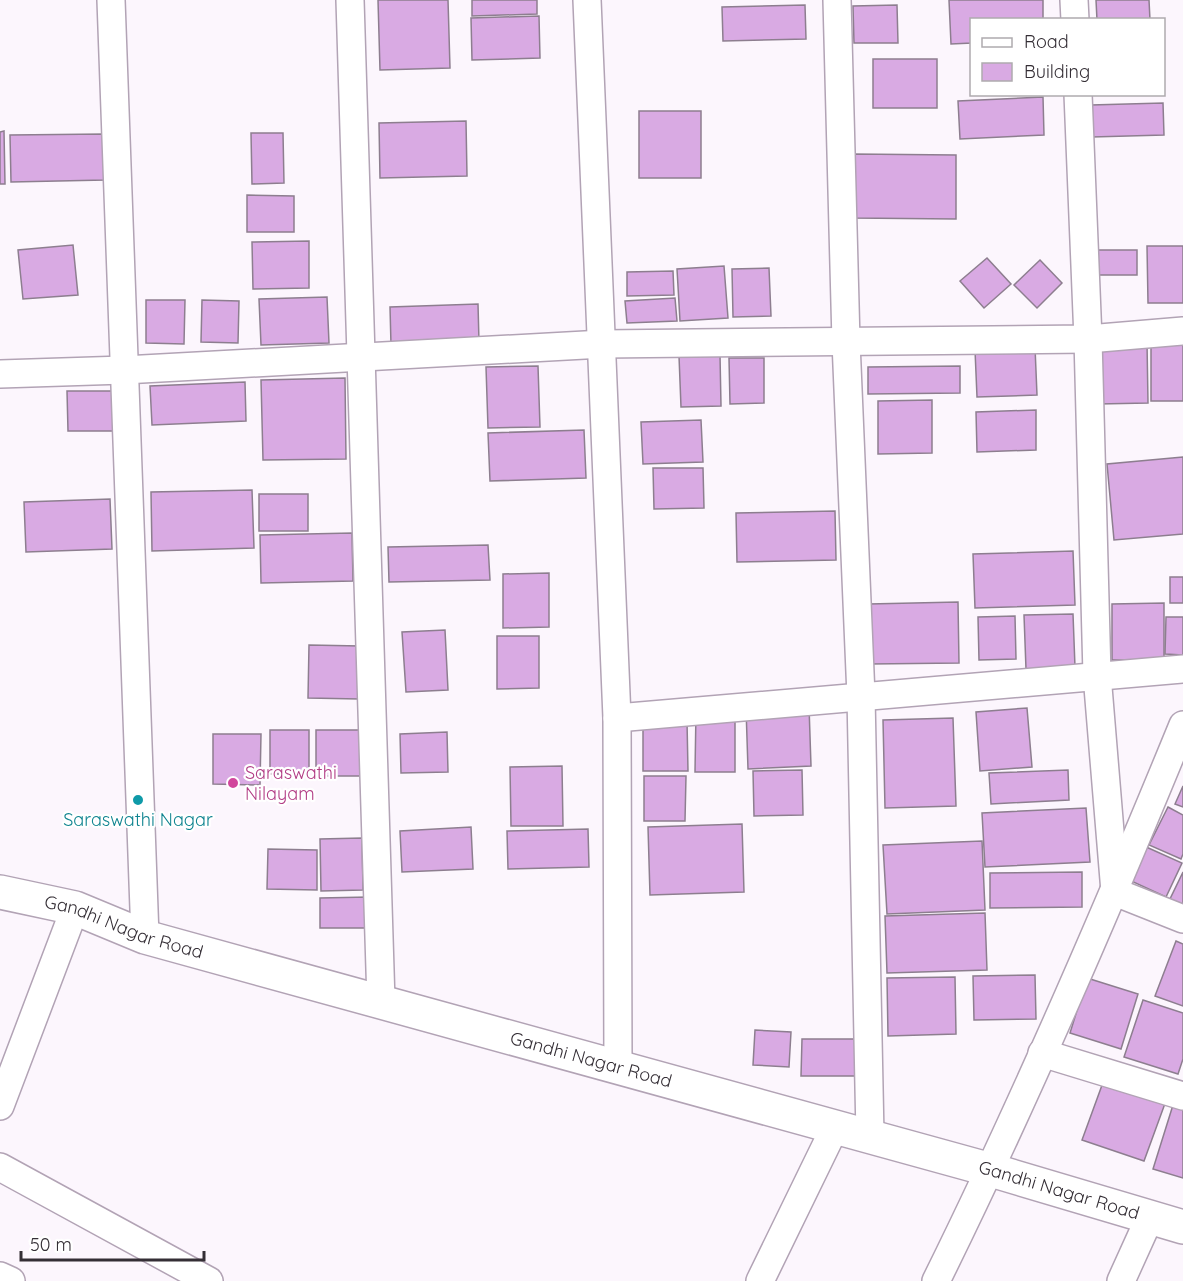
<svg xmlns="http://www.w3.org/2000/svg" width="1183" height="1281" viewBox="0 0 1183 1281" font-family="Quicksand,sans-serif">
  <rect width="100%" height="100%" fill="#fcf6fd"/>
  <!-- building -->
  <g fill="#d9aae3" stroke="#8d7e8f" stroke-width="1.5">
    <polygon points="378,0 448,0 450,68 380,70"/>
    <polygon points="472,0 537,0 537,14 472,16"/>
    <polygon points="949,0 1043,0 1043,20 972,20 972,43 951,44"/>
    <polygon points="1096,0 1149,0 1150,20 1097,20"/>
    <polygon points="805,5 806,39 723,41 722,7"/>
    <polygon points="897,5 898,43 854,43 853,6"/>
    <polygon points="539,16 540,58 472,60 471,18"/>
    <rect x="873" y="59" width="64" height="49"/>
    <polygon points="1043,97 1044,135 960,139 958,101"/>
    <polygon points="1163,103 1164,135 1092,137 1091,105"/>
    <rect x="639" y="111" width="62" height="67"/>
    <polygon points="466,121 467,176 380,178 379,123"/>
    <polygon points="4,131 5,184 0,184 0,132"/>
    <polygon points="251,133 283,133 284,183 252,184"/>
    <polygon points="104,134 105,180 11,182 10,135"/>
    <polygon points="853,154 956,155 956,219 852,218"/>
    <polygon points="247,195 294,196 294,232 247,232"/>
    <polygon points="309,241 309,288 253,289 252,242"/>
    <polygon points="73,245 78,295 23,299 18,250"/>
    <polygon points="1147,246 1183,246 1183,303 1148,303"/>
    <rect x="1093" y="250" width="44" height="25"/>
    <polygon points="987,258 1011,284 984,308 960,281"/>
    <polygon points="1040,260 1062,283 1037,308 1014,285"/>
    <polygon points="724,266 728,318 680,321 677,269"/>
    <polygon points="769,268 771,316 733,317 732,269"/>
    <polygon points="673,271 674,295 627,296 627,272"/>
    <polygon points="327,297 329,343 261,345 259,299"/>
    <polygon points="675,298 677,321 627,323 625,301"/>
    <polygon points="146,300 185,300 184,344 146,343"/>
    <polygon points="202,300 239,301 238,343 201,342"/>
    <polygon points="478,304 479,342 391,345 390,307"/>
    <polygon points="1098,342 1147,342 1148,403 1098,404"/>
    <rect x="1151" y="343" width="32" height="58"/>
    <polygon points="1035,347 1037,395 977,397 975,350"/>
    <polygon points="720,355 721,406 681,407 679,356"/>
    <polygon points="729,358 764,358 764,403 730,404"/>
    <polygon points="538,366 540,427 488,428 486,367"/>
    <polygon points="960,366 960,393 868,394 868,367"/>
    <polygon points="345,378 346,459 263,460 261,380"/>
    <polygon points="245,382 246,421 152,425 150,386"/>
    <polygon points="67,391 114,391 115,431 68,431"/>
    <polygon points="932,400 932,453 878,454 878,401"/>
    <polygon points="1036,410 1036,450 977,452 976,412"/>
    <polygon points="701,420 703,462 643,464 641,422"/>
    <polygon points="584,430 586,478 490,481 488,433"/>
    <polygon points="1183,457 1183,534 1114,540 1107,464"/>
    <polygon points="653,468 703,468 704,508 654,509"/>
    <polygon points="252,490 254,548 152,551 151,492"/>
    <rect x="259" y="494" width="49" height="37"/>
    <polygon points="110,499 112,549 26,552 24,502"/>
    <polygon points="835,511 836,560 737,562 736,513"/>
    <polygon points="352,533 353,581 261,583 260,535"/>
    <polygon points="488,545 490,580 389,582 388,547"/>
    <polygon points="1073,551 1075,605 975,608 973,554"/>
    <polygon points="549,573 549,627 503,628 503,574"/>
    <rect x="1170" y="577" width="13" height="26"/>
    <polygon points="958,602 959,663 870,664 869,604"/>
    <polygon points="1164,603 1164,660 1112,660 1112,604"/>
    <polygon points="1073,614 1075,667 1026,669 1024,615"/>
    <polygon points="1015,616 1016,659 979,660 978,617"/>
    <polygon points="1166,617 1183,617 1183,655 1165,654"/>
    <polygon points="445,630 448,690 406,692 402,632"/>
    <polygon points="497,636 539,636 539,688 497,689"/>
    <polygon points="309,645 360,646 359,699 308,698"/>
    <polygon points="809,706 811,766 748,769 746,708"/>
    <polygon points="1027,708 1032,767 980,771 976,712"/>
    <polygon points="696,712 735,712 735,772 695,772"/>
    <polygon points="953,718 956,806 885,808 883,720"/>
    <polygon points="643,721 687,721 688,771 643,771"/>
    <rect x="270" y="730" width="39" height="44"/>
    <rect x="316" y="730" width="45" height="46"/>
    <polygon points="447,732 448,772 401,773 400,734"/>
    <polygon points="213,734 261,734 260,785 213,784"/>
    <polygon points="562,766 563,826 511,826 510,767"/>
    <polygon points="802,770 803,815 754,816 753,771"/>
    <polygon points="1068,770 1069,800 991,804 989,773"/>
    <polygon points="644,776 686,776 685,821 644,821"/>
    <polygon points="1183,786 1183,807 1175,804"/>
    <polygon points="1168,807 1183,815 1183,854 1181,859 1149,845"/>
    <polygon points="1086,808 1090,862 985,867 982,813"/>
    <polygon points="742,824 744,892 650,895 648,827"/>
    <polygon points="471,827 473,869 402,872 400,831"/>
    <polygon points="588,829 589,867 508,869 507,831"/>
    <polygon points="362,838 363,890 321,891 320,839"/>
    <polygon points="982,841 985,910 887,914 883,845"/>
    <polygon points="1144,846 1182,863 1166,897 1129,880"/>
    <polygon points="268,849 317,850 317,890 267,889"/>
    <polygon points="1082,872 1082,907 990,908 990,873"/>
    <polygon points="1183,872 1183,908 1169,901"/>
    <polygon points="369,897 369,928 320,928 320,898"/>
    <polygon points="985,913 987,970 887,973 885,916"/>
    <polygon points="1176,941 1183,944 1183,1006 1155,996"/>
    <polygon points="1035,975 1036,1019 974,1020 973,976"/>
    <polygon points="955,977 956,1034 888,1036 887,978"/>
    <polygon points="1087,978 1138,994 1121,1049 1070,1033"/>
    <polygon points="1143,1000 1183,1013 1183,1059 1178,1074 1124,1057"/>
    <polygon points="755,1030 791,1032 789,1067 753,1065"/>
    <polygon points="802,1039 856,1039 856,1076 801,1076"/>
    <polygon points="1105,1077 1167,1098 1144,1161 1082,1140"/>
    <polygon points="1173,1105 1183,1108 1183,1178 1153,1169"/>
  </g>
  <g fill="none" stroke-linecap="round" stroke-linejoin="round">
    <defs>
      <g id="minor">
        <polyline points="111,0 145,937"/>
        <polyline points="350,0 381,1002"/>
        <polyline points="587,0 617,718 618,1067"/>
        <polyline points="837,0 846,342 861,696 870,1136"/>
        <polyline points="1074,0 1075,20"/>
        <polyline points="1078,94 1088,339 1097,675 1115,892 1183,919"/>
        <polyline points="0,374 124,370 603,344 1088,339 1183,331"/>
        <polyline points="617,718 1183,669"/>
        <polyline points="1042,1053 1183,1096"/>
        <polyline points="0,1106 75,908"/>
        <polyline points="0,1167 209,1281"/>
        <polyline points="0,1276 11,1281"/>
        <polyline points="760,1281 835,1127"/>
        <path d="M936,1281C1026,1099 1106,913 1183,725"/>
        <polyline points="1121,1281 1150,1217"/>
      </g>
      <g id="tertiary">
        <path id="s1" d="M0,892L75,908L145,937L991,1170L1183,1227"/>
      </g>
    </defs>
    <!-- minor casing -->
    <use href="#minor" stroke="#b2a3b5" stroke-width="30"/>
    <!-- tertiary casing -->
    <use href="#tertiary" stroke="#b2a3b5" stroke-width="36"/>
    <!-- minor -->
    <use href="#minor" stroke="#fff" stroke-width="27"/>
    <!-- tertiary -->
    <use href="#tertiary" stroke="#fff" stroke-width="33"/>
  </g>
  <!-- markers -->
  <circle fill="#d1479c" stroke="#fff" stroke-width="2" cx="233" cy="783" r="6"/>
  <circle fill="#0f9aa8" stroke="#fff" stroke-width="2" cx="138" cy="800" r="6"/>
  <g text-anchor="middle" stroke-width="4.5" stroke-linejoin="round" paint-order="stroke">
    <!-- hotel labels -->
    <g font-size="18" fill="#b23c85" stroke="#fff" text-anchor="start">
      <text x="245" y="779">Saraswathi<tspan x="245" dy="21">Nilayam</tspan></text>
    </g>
    <!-- culture labels -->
    <g font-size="18" fill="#0d838f" stroke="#fff">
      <text x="138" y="826">Saraswathi Nagar</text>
    </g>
    <!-- street labels -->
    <g font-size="18" fill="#342e35" stroke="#fff">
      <text dy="6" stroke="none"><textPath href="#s1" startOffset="129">Gandhi Nagar Road</textPath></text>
      <text dy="6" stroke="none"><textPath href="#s1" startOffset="615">Gandhi Nagar Road</textPath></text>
      <text dy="6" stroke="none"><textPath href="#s1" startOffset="1101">Gandhi Nagar Road</textPath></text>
    </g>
  </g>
  <!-- legend -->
  <rect x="970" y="18" width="195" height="78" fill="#ffffff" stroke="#aeabae" stroke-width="1.5"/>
  <rect x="982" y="38" width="30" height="9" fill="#ffffff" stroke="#aeabae" stroke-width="1.5"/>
  <text x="1024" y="48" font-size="18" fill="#342e35">Road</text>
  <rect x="982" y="63" width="30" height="18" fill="#d9aae3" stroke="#aeabae" stroke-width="1.5"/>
  <text x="1024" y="78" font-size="18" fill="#342e35">Building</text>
  <!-- scale -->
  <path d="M21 1251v9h183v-9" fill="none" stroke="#342e35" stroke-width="3"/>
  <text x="30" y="1251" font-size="18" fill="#342e35" stroke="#ffffff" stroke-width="4.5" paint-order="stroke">50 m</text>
</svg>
